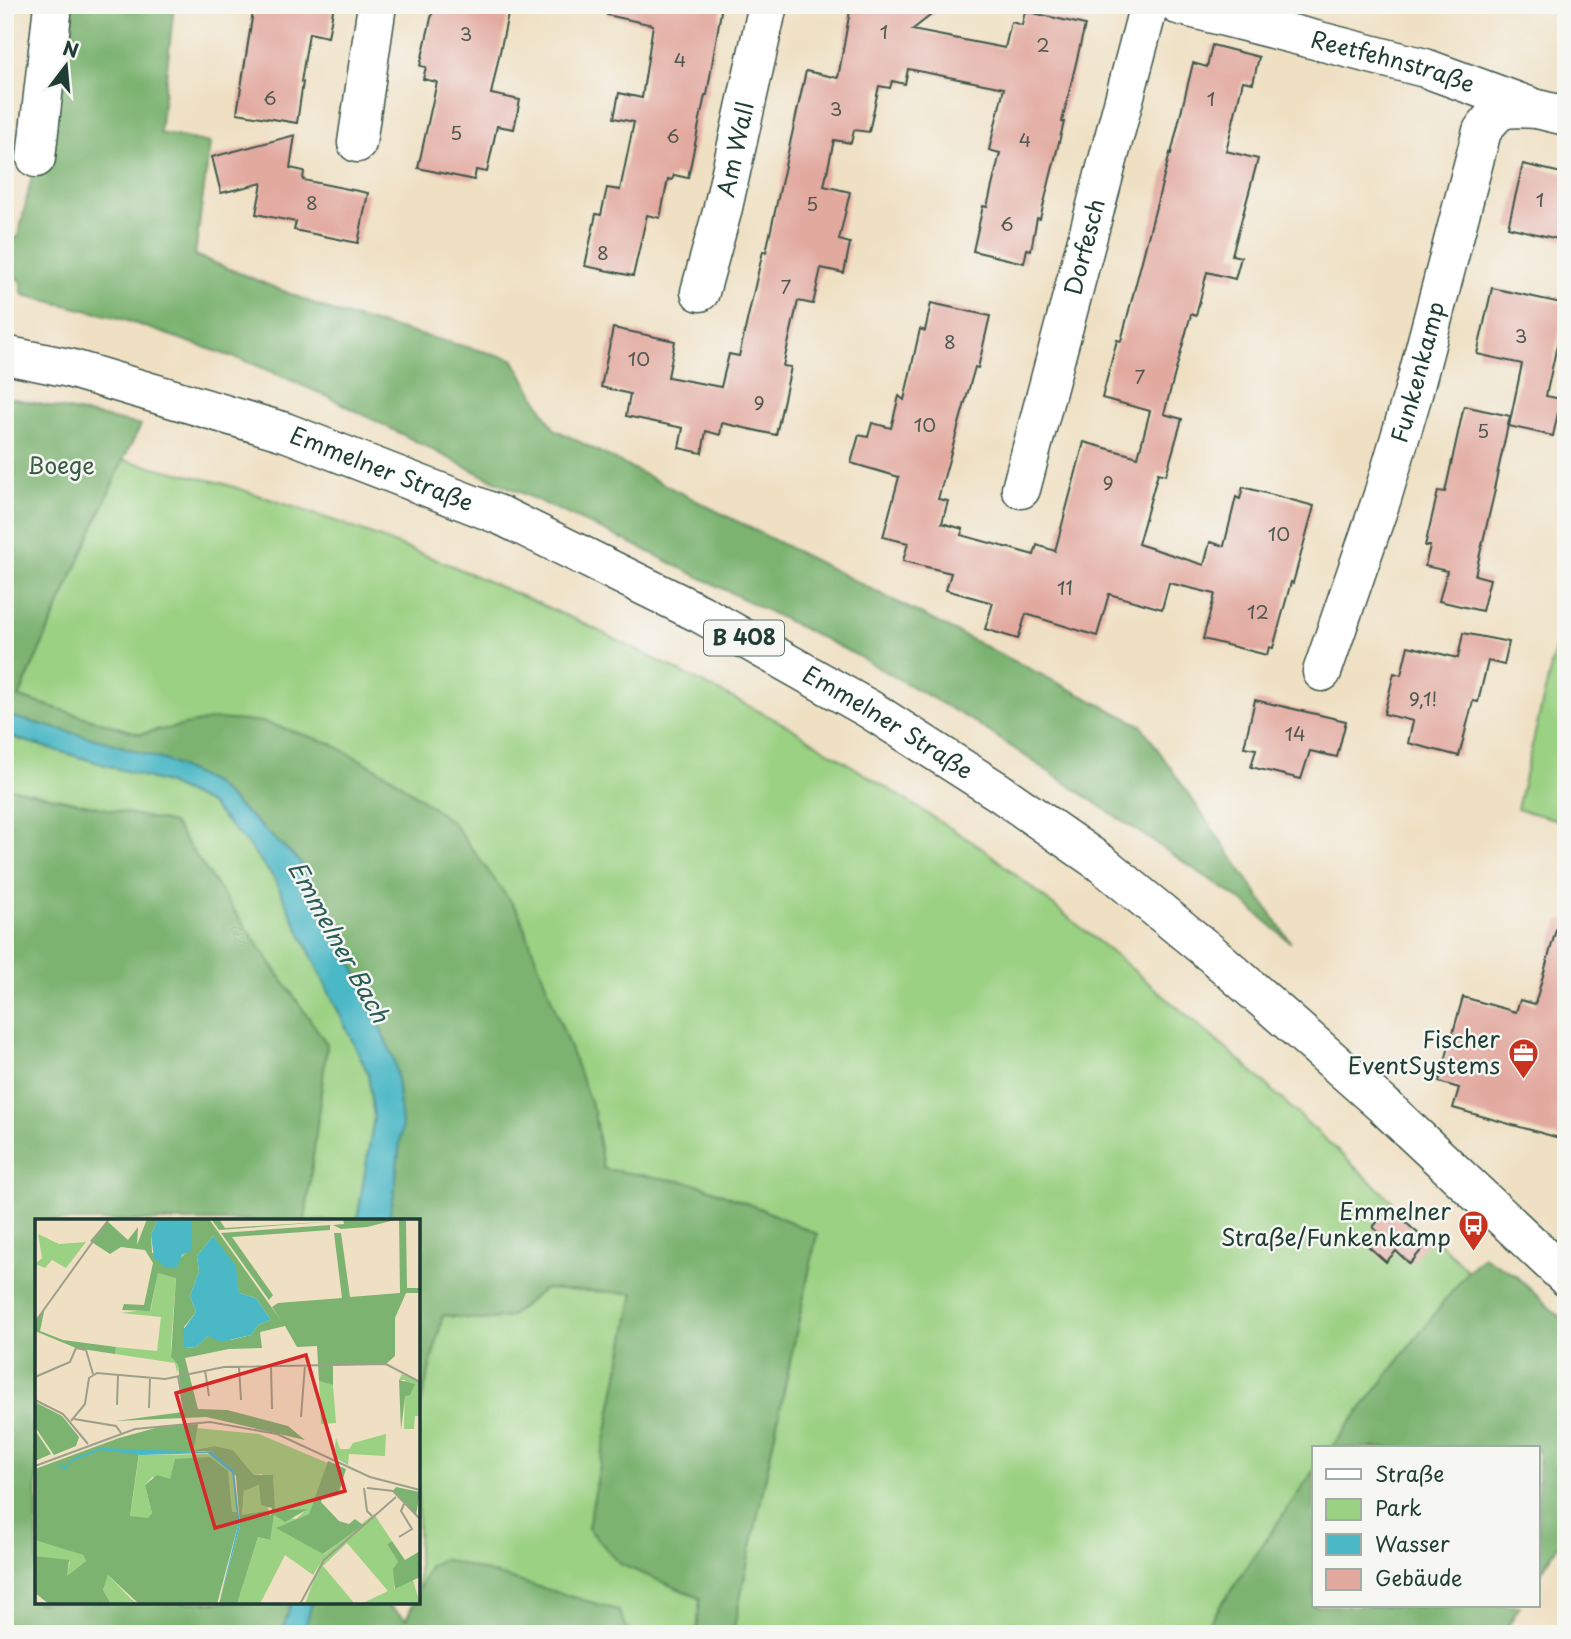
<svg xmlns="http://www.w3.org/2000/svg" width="1571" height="1639" viewBox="0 0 1571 1639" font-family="'Playpen Sans',sans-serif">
  <rect width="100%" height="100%" fill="#f6f6f2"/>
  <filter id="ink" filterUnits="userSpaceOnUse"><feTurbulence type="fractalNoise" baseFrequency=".0143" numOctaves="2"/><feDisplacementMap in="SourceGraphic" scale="14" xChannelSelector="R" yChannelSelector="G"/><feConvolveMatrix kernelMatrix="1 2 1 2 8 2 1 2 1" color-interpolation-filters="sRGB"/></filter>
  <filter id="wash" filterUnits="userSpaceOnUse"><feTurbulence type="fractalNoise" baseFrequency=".00686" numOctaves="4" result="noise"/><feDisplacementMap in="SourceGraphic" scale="28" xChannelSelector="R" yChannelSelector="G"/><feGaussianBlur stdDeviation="1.57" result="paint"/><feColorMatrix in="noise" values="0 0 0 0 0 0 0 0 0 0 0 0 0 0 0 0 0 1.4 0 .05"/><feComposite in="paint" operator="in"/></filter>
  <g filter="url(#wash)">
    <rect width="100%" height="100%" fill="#efe0c3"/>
    <!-- green -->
    <g fill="#9bd183" stroke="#5d875c" stroke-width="2">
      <polygon points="123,460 222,483 341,523 448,564 583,623 790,727 985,850 1131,968 1245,1065 1392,1201 1390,1209 1428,1242 1433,1237 1468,1271 1331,1448 1314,1448 1314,1470 1201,1634 741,1634 733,1632 817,1234 761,1209 697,1184 603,1169 594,1112 159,729 140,734 19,697"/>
      <polygon points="1566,603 1566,822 1517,809"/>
      <polygon points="5,735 166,783 210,804 247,844 274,878 368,1073 374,1117 357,1221 305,1221 327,1044 173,824 5,787"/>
      <polygon points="544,1289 634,1293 588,1528 620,1564 700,1598 697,1634 630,1634 618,1610 430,1565 418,1591 418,1416 442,1315 481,1320 509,1317"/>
    </g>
    <!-- forest -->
    <g fill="#7cb371" stroke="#4e7852" stroke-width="2">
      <polygon points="53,5 174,5 160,133 210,143 195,255 337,313 513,359 554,429 1141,725 1291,943 1245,903 976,723 854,654 631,543 480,474 331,398 256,365 119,318 23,295 20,279 5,277 5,237 18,238 36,158"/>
      <polygon points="5,397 141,425 123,460 19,697 140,734 215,719 264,722 330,743 392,777 453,823 519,913 594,1112 603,1169 697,1184 761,1209 817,1234 733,1632 741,1634 697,1634 700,1598 620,1564 588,1528 634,1293 544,1289 509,1317 481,1320 443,1315 418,1416 418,1221 388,1221 394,1194 402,1125 395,1062 332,917 299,861 213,783 167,761 107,742 5,715"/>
      <polygon points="5,787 173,823 327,1044 305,1221 37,1221 37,1602 291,1602 282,1634 5,1634"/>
      <polygon points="1483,1256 1515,1275 1566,1323 1566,1533 1538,1577 1538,1448 1331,1448 1468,1271"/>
      <polygon points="1314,1470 1314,1606 1520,1606 1503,1634 1319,1634 1313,1632 1311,1634 1201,1634"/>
      <polygon points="443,1559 618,1610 630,1634 304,1634 312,1602 384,1602 406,1619 414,1602 418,1602 418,1591 430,1565"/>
    </g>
    <!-- water -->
    <g fill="#4bb8c6" stroke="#357a7d" stroke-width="2">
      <polygon points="5,715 107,742 167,761 213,783 299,861 332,917 395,1062 402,1125 394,1194 388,1221 357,1221 374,1117 368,1073 274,878 247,844 210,804 166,783 5,735"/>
      <polygon points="291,1602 312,1602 304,1634 282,1634"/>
    </g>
    <g id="blocks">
      <!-- building -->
      <g fill="#e2a99f">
        <polygon points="254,5 334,5 328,37 309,33 301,82 303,82 297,123 237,113"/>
        <polygon points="434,5 454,5 478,10 479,5 510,5 491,94 520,100 514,129 497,126 487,172 476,170 474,180 418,168 437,82 423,79 426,67 420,66"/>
        <polygon points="608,5 722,5 707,95 705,95 688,178 674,175 672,180 668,179 660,218 647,215 633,276 585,266 596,214 601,215 607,188 620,190 634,122 614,118 619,93 642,98 653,25 607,15"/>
        <polygon points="851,5 944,5 912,30 1005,48 1011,22 1022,25 1025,11 1085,25 1062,122 1064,122 1040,219 1037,218 1031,250 1027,249 1024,263 973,251 983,206 987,207 1000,153 989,150 1004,88 908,69 905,84 892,81 890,88 879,86 869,132 854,130 851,143 834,140 824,186 850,192 839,240 850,243 844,273 821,268 813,304 798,301 783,366 791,367 776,435 722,423 720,435 706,431 702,453 679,448 683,428 626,416 630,394 601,387 613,328 675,341 668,377 721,387 729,354 739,356 763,251 766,252 806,71 838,78"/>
        <polygon points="1212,45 1259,57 1253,83 1243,81 1226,151 1258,159 1232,255 1241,257 1235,279 1207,272 1196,316 1191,314 1164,414 1182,419 1166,475 1158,473 1138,544 1204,565 1210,542 1224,546 1236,497 1240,499 1243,487 1314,506 1293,583 1291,582 1273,648 1269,647 1267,655 1203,639 1215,594 1169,583 1162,609 1109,594 1097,636 1026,614 1018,639 985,629 993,603 946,590 951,573 903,561 908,543 883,537 899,477 851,463 859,435 868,437 872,423 891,428 899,396 904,400 920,329 925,331 931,303 990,316 978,368 975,367 938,499 948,501 942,523 963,529 961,535 1034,555 1037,545 1055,551 1084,442 1138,457 1150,411 1102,398 1117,340 1121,341 1170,153 1171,154 1193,63 1207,67"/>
        <polygon points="295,135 290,168 304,171 303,180 368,193 358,243 294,230 296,222 256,214 262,183 221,193 212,157"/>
        <polygon points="1523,164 1566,174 1566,241 1508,227"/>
        <polygon points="1492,288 1566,304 1546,396 1561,399 1553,436 1509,426 1522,364 1477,354"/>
        <polygon points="1464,406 1510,416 1494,489 1495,490 1475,575 1490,579 1482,611 1439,601 1447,571 1425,566 1430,546 1425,546 1438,491 1445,492"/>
        <polygon points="1463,633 1509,642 1504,665 1488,661 1478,702 1473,701 1459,756 1408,743 1413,721 1384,714 1394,673 1401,675 1408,646 1458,658"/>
        <polygon points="1255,700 1346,721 1337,757 1310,751 1301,779 1251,767 1256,749 1244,747"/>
        <polygon points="1559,919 1566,920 1566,1140 1453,1108 1459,1088 1439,1082 1463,997 1516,1012 1520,1000 1535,1004"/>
        <polygon points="1389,1208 1428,1242 1410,1264 1396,1251 1386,1262 1368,1246 1380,1234 1373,1227"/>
      </g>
    </g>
  </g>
  <g filter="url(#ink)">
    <use href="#blocks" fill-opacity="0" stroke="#3e5549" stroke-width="2"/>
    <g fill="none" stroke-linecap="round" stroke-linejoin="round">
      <defs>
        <g id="minor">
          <path id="s1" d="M1178,5L1425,68L1537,109L1566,116"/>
          <polyline points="357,143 377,5"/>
          <polyline points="36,158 53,5"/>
          <path id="s2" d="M700,292L722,212L768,5"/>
          <path id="s3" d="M1021,489L1149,5"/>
          <path id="s4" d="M1322,672L1382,498L1413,394L1482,131C1501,104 1505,108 1537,109"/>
        </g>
        <g id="major">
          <path id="s5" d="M5,355L69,368L285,432L502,516L701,614L869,709L999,792L1101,863L1213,955L1383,1105L1566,1277"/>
        </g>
      </defs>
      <!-- minor casing -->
      <use href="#minor" stroke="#3e5549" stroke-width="41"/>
      <!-- major casing -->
      <use href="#major" stroke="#3e5549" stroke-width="41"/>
      <!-- minor -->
      <use href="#minor" stroke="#fff" stroke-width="38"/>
      <!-- major -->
      <use href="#major" stroke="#fff" stroke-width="38"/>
    </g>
  </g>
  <!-- icons -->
  <defs>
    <symbol id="office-pin" viewBox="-11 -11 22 30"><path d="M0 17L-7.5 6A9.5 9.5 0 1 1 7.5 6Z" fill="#c8321e" stroke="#f6f6f2"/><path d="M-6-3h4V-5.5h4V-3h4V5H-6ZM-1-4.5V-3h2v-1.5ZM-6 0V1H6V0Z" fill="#fff"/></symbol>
    <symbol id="bus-pin" viewBox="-11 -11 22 30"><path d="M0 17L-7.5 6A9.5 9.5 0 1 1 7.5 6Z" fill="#c8321e" stroke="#f6f6f2"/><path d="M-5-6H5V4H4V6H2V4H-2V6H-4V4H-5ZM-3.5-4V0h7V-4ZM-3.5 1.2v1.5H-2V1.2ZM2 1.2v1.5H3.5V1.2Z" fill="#fff"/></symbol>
  </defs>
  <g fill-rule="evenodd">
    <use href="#office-pin" x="1506" y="1036" width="35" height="47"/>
    <use href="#bus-pin" x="1456" y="1208" width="35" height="47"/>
  </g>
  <g text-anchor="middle" stroke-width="5" stroke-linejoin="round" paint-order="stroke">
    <!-- number labels -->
    <g font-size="19" fill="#50584f">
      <text x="884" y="39">1</text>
      <text x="466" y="41">3</text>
      <text x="1043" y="52">2</text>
      <text x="680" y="67">4</text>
      <text x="270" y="105">6</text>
      <text x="1211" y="106">1</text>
      <text x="836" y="116">3</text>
      <text x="456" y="140">5</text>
      <text x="673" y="143">6</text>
      <text x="1025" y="147">4</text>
      <text x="1540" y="207">1</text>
      <text x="312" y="210">8</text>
      <text x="812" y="211">5</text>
      <text x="1007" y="231">6</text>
      <text x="603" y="260">8</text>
      <text x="786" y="294">7</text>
      <text x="1521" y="343">3</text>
      <text x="950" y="349">8</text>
      <text x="639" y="366">10</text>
      <text x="1140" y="384">7</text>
      <text x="759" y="410">9</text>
      <text x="925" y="432">10</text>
      <text x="1483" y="438">5</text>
      <text x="1108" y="490">9</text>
      <text x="1279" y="541">10</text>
      <text x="1065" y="595">11</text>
      <text x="1258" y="619">12</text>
      <text x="1423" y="706">9,1!</text>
      <text x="1295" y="741">14</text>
    </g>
    <!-- shield labels -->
    <rect fill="#f6f6f2" stroke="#60746d" stroke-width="2" x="704" y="620.5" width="80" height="35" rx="5"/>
    <g font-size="21" font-weight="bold" fill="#1f3d34">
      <text x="744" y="645">B 408</text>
    </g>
    <!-- street labels -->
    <g font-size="23" fill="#1f3d34" stroke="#f6f6f2">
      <text dy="8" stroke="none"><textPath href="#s1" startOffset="222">Reetfehnstraße</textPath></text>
      <text dy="8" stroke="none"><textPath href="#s2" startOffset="147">Am Wall</textPath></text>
      <text dy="8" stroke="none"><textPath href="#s3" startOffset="250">Dorfesch</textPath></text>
      <text dy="8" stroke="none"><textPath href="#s4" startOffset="315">Funkenkamp</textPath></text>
      <text dy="8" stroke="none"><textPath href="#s5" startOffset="394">Emmelner Straße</textPath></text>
      <text dy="8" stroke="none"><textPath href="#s5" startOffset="961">Emmelner Straße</textPath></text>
    </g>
    <!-- park labels -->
    <g font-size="23" fill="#385b44" stroke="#f6f6f2">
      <text x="61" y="474">Boege</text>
    </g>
    <!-- poi labels -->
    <g font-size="23" fill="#1f3d34" stroke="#f6f6f2" text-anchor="end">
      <text x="1500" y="1048">Fischer<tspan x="1500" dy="26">EventSystems</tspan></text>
      <text x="1451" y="1220">Emmelner<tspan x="1451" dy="26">Straße/Funkenkamp</tspan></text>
    </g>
    <!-- water labels -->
    <g font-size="24" font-style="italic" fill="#2a5c58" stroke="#f6f6f2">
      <text transform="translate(338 942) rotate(61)" y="8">Emmelner Bach</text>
    </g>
  </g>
  <!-- overview -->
  <g transform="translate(35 1219)">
    <rect width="385" height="385" fill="#efe0c3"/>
    <path d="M3,15L24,25L51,23L31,49L17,41L10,49L0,45L7,39ZM123,53L141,58L136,126V138L143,146L142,154L140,144L80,135L81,128L122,132L126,98L86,94L116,90ZM367,155L385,163V197H380L379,210H369L370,161H364ZM284,162L298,166L301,204L286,205ZM162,209L224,215L293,244L274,295L249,306L250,313L289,335L339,295L357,322L352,325L363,343L359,370L378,361L385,385H326L353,372L312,324L288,347L320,385H270L285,345L278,356L250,336L225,385H202L223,318L234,321L239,296L261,300L272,290L240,291L227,255L219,256L198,231L180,227L159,231ZM351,215L350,237L314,235L313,246L299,238L301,219L305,230H314L318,224ZM177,235L197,254L203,293L197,294L140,240L135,261L117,258L110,266L117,294L113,300L95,298L104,236ZM224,266L236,297L207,296L209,272ZM0,320L48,336L51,342L31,358L35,343L0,337ZM73,356L96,380L104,385H76L68,371Z" fill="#9bd183"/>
    <path d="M112,0H123L116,16L117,34L145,39L153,32L157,0H174L247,103L237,88L243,84L307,79L299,14H306L315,78L365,74L364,0L332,8L306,10L298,6L309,5L308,0H364L371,2L372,69H385V74H371L360,99V137L351,145L298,146V166L284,162L282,127L262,128L250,107L225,113L227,129L194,130L150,139L163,190L192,191L253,207L270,221L171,198L81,202L148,193L143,146L136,138L141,59L123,54L115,92L87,91L89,85L109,86L118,44L110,31L86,28L75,35L55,22L72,2L93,21L103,8L102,26ZM178,17L200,51L204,74L221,79L236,101L223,106L216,116L196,121L173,117L161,128L149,129V108L161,93L155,77L164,52L162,37ZM176,0H184L190,9L303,2L184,11ZM295,6V11L197,18L238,76L234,81L186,14ZM10,88L5,112L28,121L81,128L80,135L41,129L0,112V103ZM364,161L380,165L375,176L370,177L366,211ZM0,183L27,197L44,218L41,227L19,236L0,208ZM163,205L159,231L180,227L198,231L219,256H238L240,291L273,290L250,303L239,296L235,321L223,318L202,385H184L205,307L201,257L177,233L167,232L104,234L95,297L113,299L117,294L110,266L122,256L135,260L140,240L175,238L193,252L197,293H203V306L182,385H104L73,356L68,371L76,385H14L0,374V337L34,341L32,357L51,342L48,336L0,321V250L84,219L124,208ZM224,266L226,286L237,289L236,297L230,292L207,296L209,272ZM0,211L16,235L0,242ZM293,242L311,250L303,276L288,278L286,283L304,302L314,305L320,300L328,306L288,335L241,309L274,295ZM361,268L385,273L381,296L358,272ZM357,322L370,341L385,332V358L360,370L358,350L363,343L352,325Z" fill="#7cb371" fill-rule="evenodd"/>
    <path d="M123,0H157V31L147,36L142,49L130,48L119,39L116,16ZM178,17L201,47L204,74L221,79L236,101L223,106L216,116L186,123L173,117L161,128L149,129L148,111L161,93L155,77L164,52L162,37ZM65,229L177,233L199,252L205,307L184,385L203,306L197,254L173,234L106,236L66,231L38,242L31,250L26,249L23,245L31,247L37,240Z" fill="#4bb8c6"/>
    <path fill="none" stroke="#9c9f8a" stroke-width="2" d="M0,103L74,0M236,146L237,190M204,148L206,181M170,151L174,177M143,157L148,186M0,158L35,143L41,129L51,131L58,155M0,181L28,195L53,225M82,186L83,156M114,189L115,160M266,198L270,146M39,200L81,207L86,214M36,202L50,185L54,159L62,154L130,160L189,148L351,145L385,163M0,247L100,210L175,203L242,215L335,258L385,271M329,269L332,292L337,297M332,269L358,272L385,300M364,318L377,310L366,292L369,285M265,385L289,341L361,278"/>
    <path fill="#d62828" fill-opacity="0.15" stroke="#d62828" stroke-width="3.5" d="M271,136L310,272L180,309L141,174Z"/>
    <rect width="385" height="385" fill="none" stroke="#1f3d34" stroke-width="3.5"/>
  </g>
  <!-- margin -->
  <rect width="1571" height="1639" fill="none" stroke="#f6f6f2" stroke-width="28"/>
  <!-- legend -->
  <rect x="1312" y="1446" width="228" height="161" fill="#f6f6f2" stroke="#a0aca6" stroke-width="2"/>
  <rect x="1326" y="1469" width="35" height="10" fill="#ffffff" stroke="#a0aca6" stroke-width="2"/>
  <text x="1375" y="1482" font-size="21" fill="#1f3d34">Straße</text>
  <rect x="1326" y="1499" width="35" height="21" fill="#9bd183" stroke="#a0aca6" stroke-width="2"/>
  <text x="1375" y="1516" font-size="21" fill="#1f3d34">Park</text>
  <rect x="1326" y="1534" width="35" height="21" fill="#4bb8c6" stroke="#a0aca6" stroke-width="2"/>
  <text x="1375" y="1552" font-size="21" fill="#1f3d34">Wasser</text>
  <rect x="1326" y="1569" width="35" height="21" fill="#e2a99f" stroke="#a0aca6" stroke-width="2"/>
  <text x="1375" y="1586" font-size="21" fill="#1f3d34">Gebäude</text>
  <!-- north arrow -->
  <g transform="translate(66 66) rotate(16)" stroke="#f6f6f2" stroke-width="5" paint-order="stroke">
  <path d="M0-5L12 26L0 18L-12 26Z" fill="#1f3d34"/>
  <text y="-10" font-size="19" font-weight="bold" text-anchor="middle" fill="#1f3d34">N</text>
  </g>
</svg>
